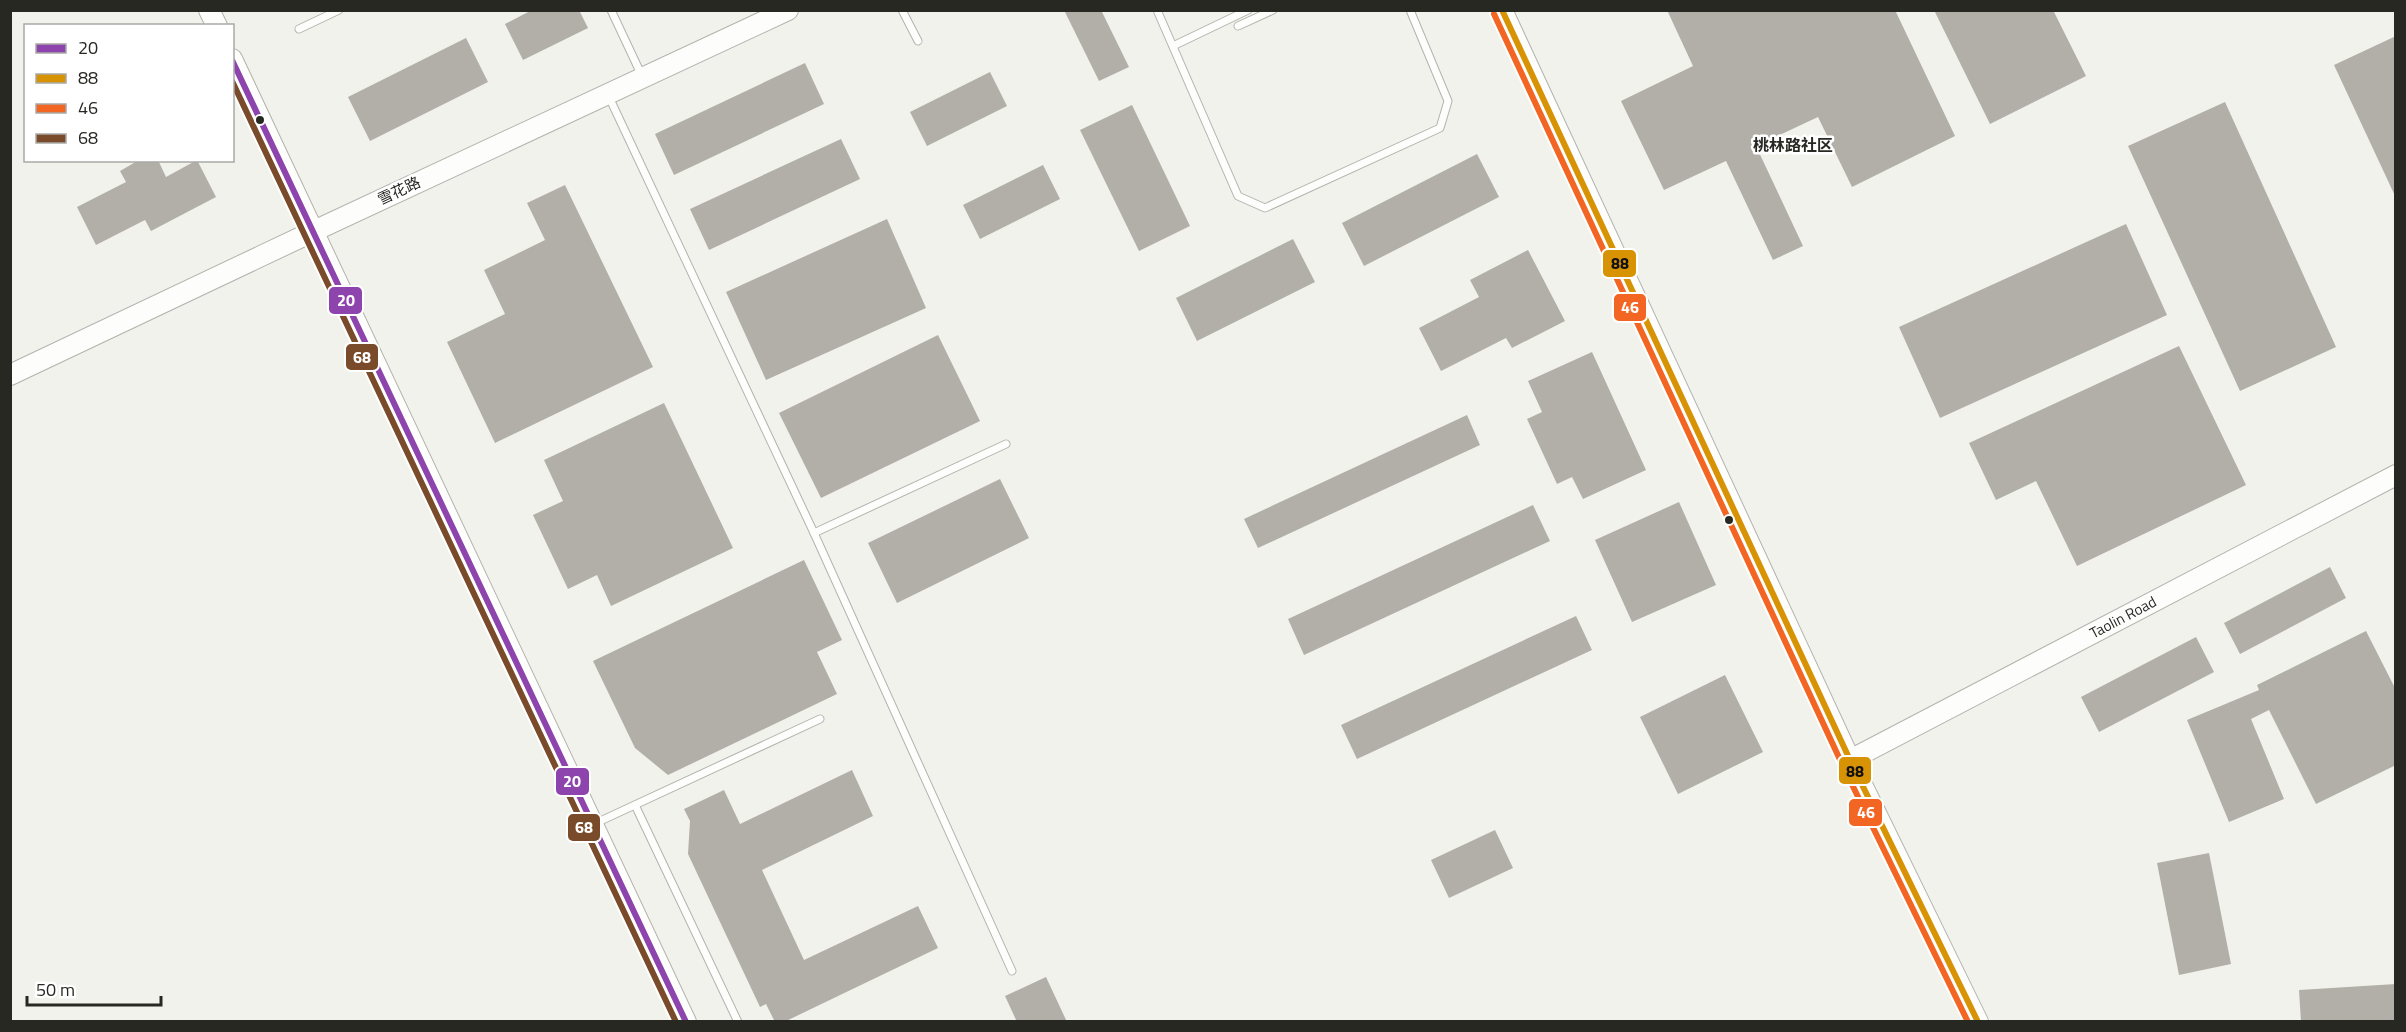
<svg xmlns="http://www.w3.org/2000/svg" width="2406" height="1032" viewBox="0 0 2406 1032" font-family="'Titillium Web','Noto Sans SC',sans-serif">
  <rect width="100%" height="100%" fill="#f2f2ec"/>
  <!-- building -->
  <g fill="#b1afa7">
    <polygon points="532,10 579,10 588,28 523,60 505,24"/>
    <polygon points="1064,10 1101,10 1129,67 1099,81"/>
    <polygon points="1667,10 1895,10 1955,136 1852,187 1818,117 1756,146 1803,246 1773,260 1726,161 1664,190 1621,101 1693,66"/>
    <polygon points="1934,10 2053,10 2086,76 1990,124"/>
    <polygon points="2396,36 2396,198 2334,65"/>
    <polygon points="466,38 488,82 370,141 348,97"/>
    <polygon points="805,63 824,104 674,175 655,134"/>
    <polygon points="990,72 1007,106 927,146 910,112"/>
    <polygon points="2225,102 2336,347 2240,391 2128,146"/>
    <polygon points="1132,105 1190,226 1139,251 1080,130"/>
    <polygon points="841,139 860,179 709,250 690,209"/>
    <polygon points="1477,154 1499,197 1364,266 1342,223"/>
    <polygon points="139,160 158,160 166,177 197,160 216,197 151,231 145,220 96,245 77,207 126,182 120,171"/>
    <polygon points="1043,165 1060,199 980,239 963,205"/>
    <polygon points="565,185 653,367 495,443 447,342 505,314 484,270 545,240 527,203"/>
    <polygon points="887,219 926,308 766,380 726,292"/>
    <polygon points="2126,224 2167,315 1940,418 1899,327"/>
    <polygon points="1293,239 1315,282 1197,341 1176,298"/>
    <polygon points="1528,250 1565,321 1512,348 1506,338 1441,371 1419,328 1479,297 1470,280"/>
    <polygon points="938,335 980,421 821,498 779,413"/>
    <polygon points="2179,346 2246,485 2077,566 2036,481 1996,500 1969,443"/>
    <polygon points="1592,352 1646,470 1583,499 1572,477 1557,484 1527,419 1542,412 1528,381"/>
    <polygon points="664,403 733,548 611,606 597,575 568,589 533,515 563,501 544,460"/>
    <polygon points="1467,415 1480,445 1258,548 1244,519"/>
    <polygon points="1000,479 1029,538 897,603 868,543"/>
    <polygon points="1679,502 1716,585 1632,622 1595,540"/>
    <polygon points="1533,505 1550,541 1304,655 1288,619"/>
    <polygon points="804,560 842,640 817,652 837,694 668,775 635,748 593,661"/>
    <polygon points="2330,567 2346,598 2240,654 2224,623"/>
    <polygon points="1576,616 1592,650 1357,759 1341,725"/>
    <polygon points="2366,631 2396,690 2396,765 2316,804 2269,710 2251,719 2284,799 2229,822 2187,720 2259,690 2257,685"/>
    <polygon points="2196,637 2214,672 2099,732 2081,697"/>
    <polygon points="1725,675 1763,752 1678,794 1640,717"/>
    <polygon points="852,770 873,816 762,870 804,960 918,906 938,948 784,1022 775,1022 766,1004 760,1007 688,854 690,821 684,809 724,790 740,824"/>
    <polygon points="1495,830 1513,868 1449,898 1431,860"/>
    <polygon points="2209,853 2231,964 2179,975 2157,863"/>
    <polygon points="1046,977 1067,1022 1017,1022 1005,996"/>
    <polygon points="2396,984 2396,1022 2301,1022 2299,990"/>
  </g>
  <g fill="none" stroke-linecap="round" stroke-linejoin="round">
    <defs>
      <g id="lane">
        <polyline points="611,10 642,76"/>
        <polyline points="902,10 918,41"/>
        <polyline points="1157,10 1238,196 1265,208 1440,128 1448,101 1410,10"/>
        <polyline points="1238,26 1273,10"/>
        <polyline points="299,29 339,10"/>
        <polyline points="1173,46 1248,10"/>
        <polyline points="609,97 814,533 1012,971"/>
        <polyline points="814,533 1006,444"/>
        <polyline points="635,805 738,1022"/>
        <polyline points="596,823 820,719"/>
      </g>
      <g id="secondary">
        <polyline points="209,10 217,26"/>
        <polyline points="1502,10 1850,760 1978,1022"/>
        <polyline points="232,59 686,1022"/>
        <polyline points="10,375 314,231 788,10"/>
        <path id="s1" d="M1850,760L2396,475"/>
      </g>
    </defs>
    <!-- lane casing -->
    <use href="#lane" stroke="#b3b3ae" stroke-width="9"/>
    <!-- secondary casing -->
    <use href="#secondary" stroke="#b3b3ae" stroke-width="22"/>
    <!-- lane -->
    <use href="#lane" stroke="#fdfdfc" stroke-width="7"/>
    <!-- secondary -->
    <use href="#secondary" stroke="#fdfdfc" stroke-width="20"/>
    <defs>
      <polyline id="bus-1" points="232,60 686,1022"/>
      <polyline id="bus-2" points="1502,10 1850,760 1978,1022"/>
      <polyline id="bus-3" points="1494,14 1842,764 1968,1022"/>
      <polyline id="bus-4" points="232,81 676,1022"/>
    </defs>
    <!-- bus-1 casing -->
    <use href="#bus-1" stroke="#fff" stroke-width="10"/>
    <!-- bus-2 casing -->
    <use href="#bus-2" stroke="#fff" stroke-width="10"/>
    <!-- bus-3 casing -->
    <use href="#bus-3" stroke="#fff" stroke-width="10"/>
    <!-- bus-4 casing -->
    <use href="#bus-4" stroke="#fff" stroke-width="10"/>
    <!-- bus-1 -->
    <use href="#bus-1" stroke="#8e44ad" stroke-width="6"/>
    <!-- bus-2 -->
    <use href="#bus-2" stroke="#d89305" stroke-width="6"/>
    <!-- bus-3 -->
    <use href="#bus-3" stroke="#f26522" stroke-width="6"/>
    <!-- bus-4 -->
    <use href="#bus-4" stroke="#7a4b2a" stroke-width="6"/>
  </g>
  <!-- markers -->
  <g fill="#282823" stroke="#fff" stroke-width="2">
    <circle cx="260" cy="120" r="5"/>
    <circle cx="1729" cy="520" r="5"/>
  </g>
  <g text-anchor="middle" stroke-width="5" stroke-linejoin="round" paint-order="stroke">
    <!-- street labels -->
    <g font-size="15" fill="#282823" stroke="#fff">
      <text transform="translate(399 191) rotate(-25)" y="5">雪花路</text>
      <text dy="5" stroke="none"><textPath href="#s1" startOffset="308">Taolin Road</textPath></text>
    </g>
    <!-- neighbourhood labels -->
    <g font-size="16" font-weight="bold" fill="#282823" stroke="#fff">
      <text x="1793" y="151">桃林路社区</text>
    </g>
  </g>
  <g stroke="#fff" stroke-width="2">
    <rect x="1602" y="249" width="35" height="29" rx="6" fill="#d89305"/>
    <rect x="328" y="286" width="35" height="29" rx="6" fill="#8e44ad"/>
    <rect x="1613" y="293" width="34" height="29" rx="6" fill="#f26522"/>
    <rect x="345" y="343" width="34" height="28" rx="6" fill="#7a4b2a"/>
    <rect x="1838" y="756" width="34" height="29" rx="6" fill="#d89305"/>
    <rect x="555" y="767" width="35" height="29" rx="6" fill="#8e44ad"/>
    <rect x="1848" y="798" width="35" height="29" rx="6" fill="#f26522"/>
    <rect x="567" y="813" width="34" height="29" rx="6" fill="#7a4b2a"/>
  </g>
  <g font-size="16" text-anchor="middle" font-weight="bold" fill="#fff">
    <text x="346" y="306">20</text>
    <text x="1630" y="313">46</text>
    <text x="362" y="363">68</text>
    <text x="572" y="787">20</text>
    <text x="1866" y="818">46</text>
    <text x="584" y="833">68</text>
  </g>
  <g font-size="16" text-anchor="middle" font-weight="bold" fill="#111">
    <text x="1620" y="269">88</text>
    <text x="1855" y="777">88</text>
  </g>
  <!-- border -->
  <rect width="2406" height="1032" fill="none" stroke="#282823" stroke-width="24"/>
  <!-- legend -->
  <rect x="24" y="24" width="210" height="138" fill="#ffffff" stroke="#a9a9a7" stroke-width="1.5"/>
  <rect x="36" y="44" width="30" height="9" fill="#8e44ad" stroke="#a9a9a7" stroke-width="1.5"/>
  <text x="78" y="54" font-size="18" fill="#282823">20</text>
  <rect x="36" y="74" width="30" height="9" fill="#d89305" stroke="#a9a9a7" stroke-width="1.5"/>
  <text x="78" y="84" font-size="18" fill="#282823">88</text>
  <rect x="36" y="104" width="30" height="9" fill="#f26522" stroke="#a9a9a7" stroke-width="1.5"/>
  <text x="78" y="114" font-size="18" fill="#282823">46</text>
  <rect x="36" y="134" width="30" height="9" fill="#7a4b2a" stroke="#a9a9a7" stroke-width="1.5"/>
  <text x="78" y="144" font-size="18" fill="#282823">68</text>
  <!-- scale -->
  <path d="M27 996v9h134v-9" fill="none" stroke="#282823" stroke-width="3"/>
  <text x="36" y="996" font-size="18" fill="#282823" stroke="#ffffff" stroke-width="4.5" paint-order="stroke">50 m</text>
</svg>
